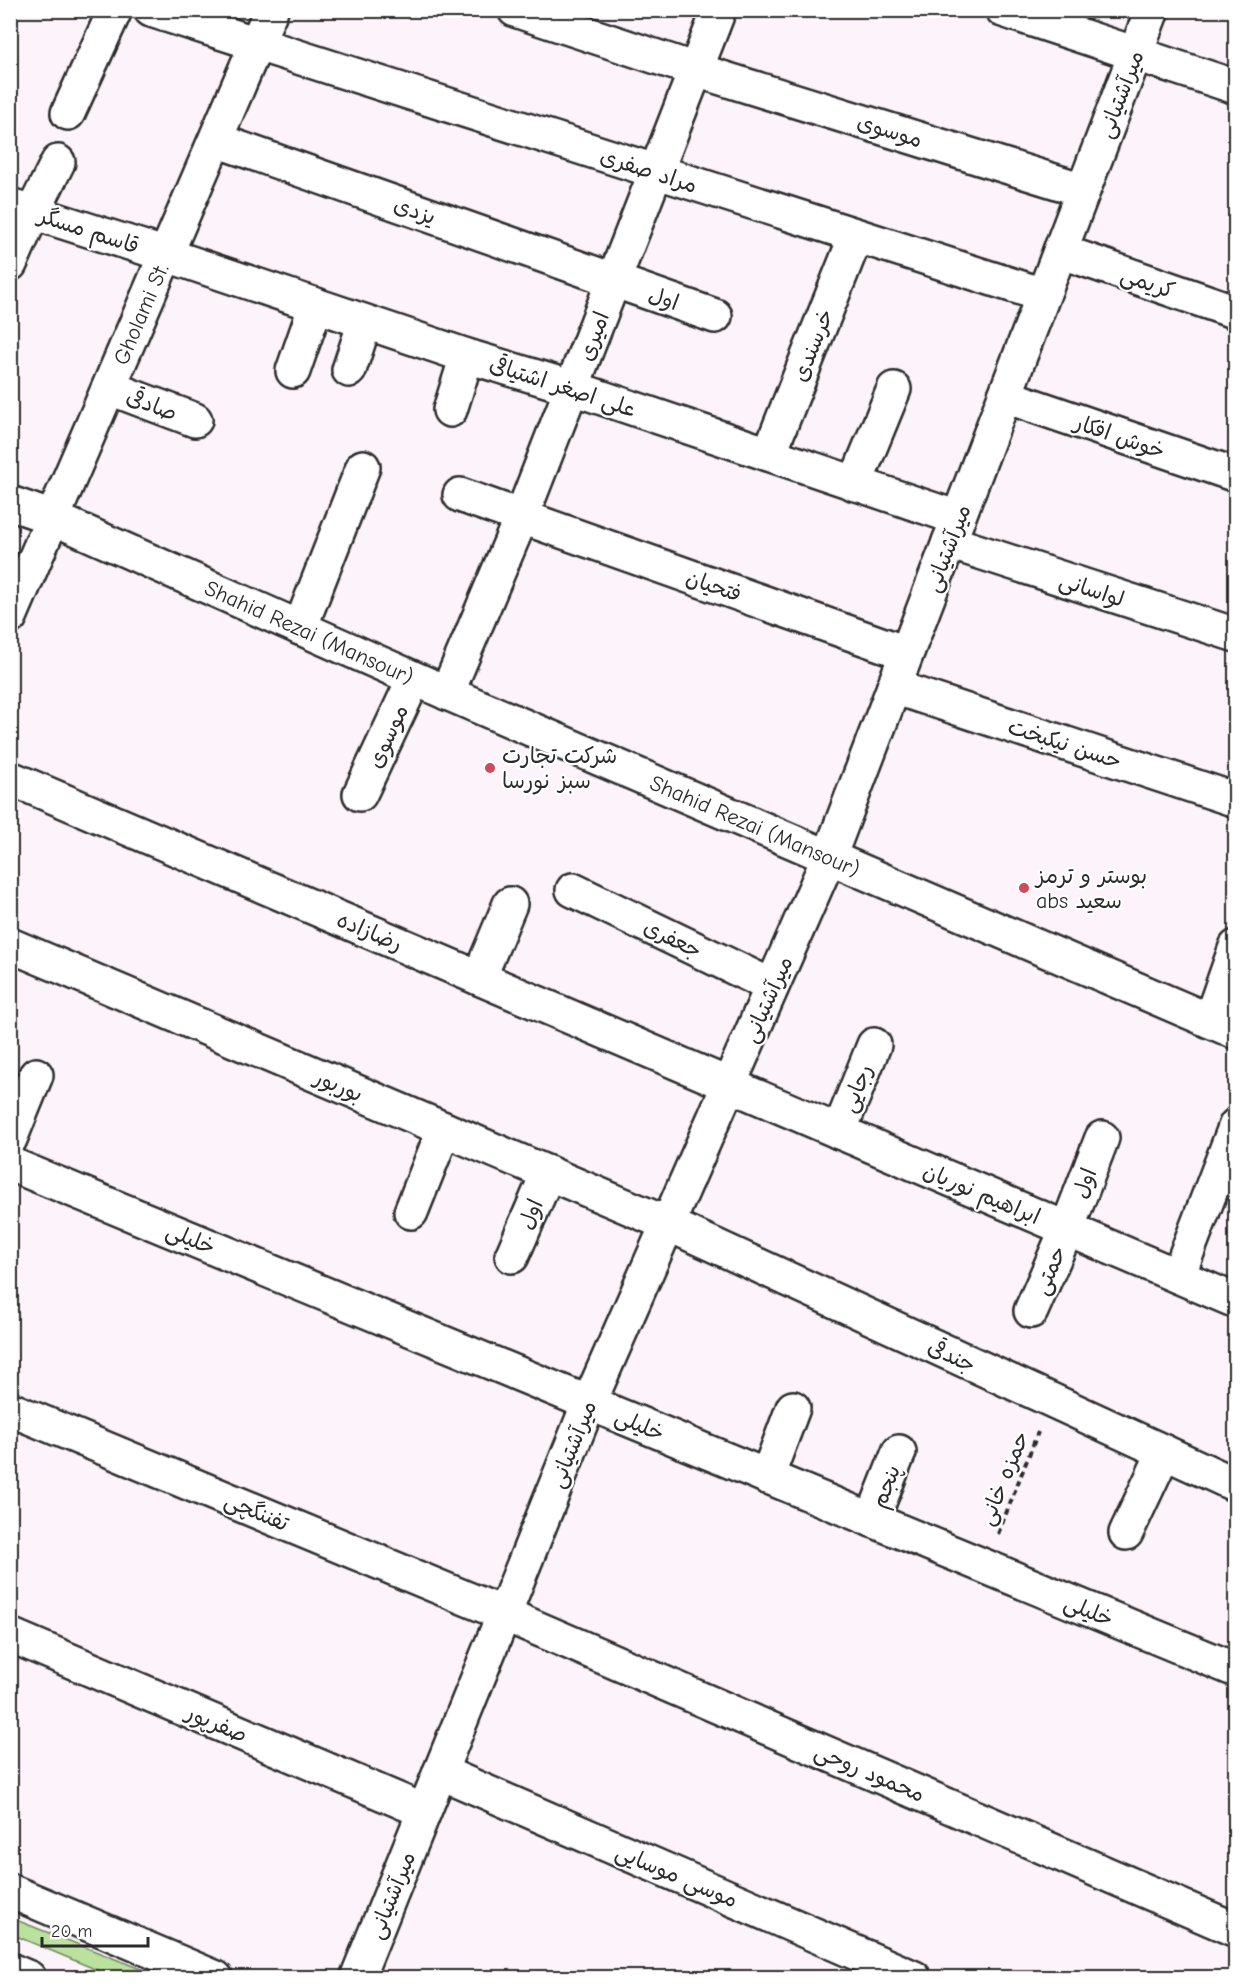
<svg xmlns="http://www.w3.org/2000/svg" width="1246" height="1988" viewBox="0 0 1246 1988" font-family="'Comic Neue','Playpen Sans Arabic',sans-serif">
  <rect width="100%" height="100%" fill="#fcf3fb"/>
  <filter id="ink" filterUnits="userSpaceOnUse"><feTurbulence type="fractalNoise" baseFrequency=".0167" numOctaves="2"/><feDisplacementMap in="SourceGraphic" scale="12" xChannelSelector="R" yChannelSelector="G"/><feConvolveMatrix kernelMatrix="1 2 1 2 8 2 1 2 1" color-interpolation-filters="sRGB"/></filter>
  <g filter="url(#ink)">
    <!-- green -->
    <polygon fill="#bae19d" stroke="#728664" stroke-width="1.5" points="11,1918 161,1977 114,1977 11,1934"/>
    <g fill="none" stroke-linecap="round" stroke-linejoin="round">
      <defs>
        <g id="minor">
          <polyline points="151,10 1043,295"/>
          <polyline points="515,10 696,70 1083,190"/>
          <polyline points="1003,10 1236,87"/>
          <polyline points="68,113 115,10"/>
          <polyline points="216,140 715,316"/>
          <polyline points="10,205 167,255 467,356 573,388 958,518"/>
          <polyline points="1060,251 1236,312"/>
          <polyline points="10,264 33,212 58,162"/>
          <polyline points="349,370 365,322"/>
          <polyline points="293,371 316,305"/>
          <polyline points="110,388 195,420"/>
          <polyline points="1005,396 1236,475"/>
          <polyline points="450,410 467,356"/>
          <polyline points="769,454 856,236"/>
          <polyline points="855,484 894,389"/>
          <polyline points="460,495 906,653"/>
          <polyline points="949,542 1236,635"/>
          <path id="s1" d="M10,617L271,10"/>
          <polyline points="300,628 363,467"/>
          <polyline points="894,687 1236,800"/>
          <polyline points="447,693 521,518 719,10"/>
          <polyline points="10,778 1236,1301"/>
          <polyline points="360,794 414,679"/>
          <polyline points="573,890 772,986"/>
          <polyline points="10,945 668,1224 1236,1485"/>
          <polyline points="479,978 510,904"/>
          <polyline points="1210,1021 1236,947"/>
          <polyline points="839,1132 874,1045"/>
          <polyline points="10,1139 36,1075"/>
          <polyline points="10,1164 1236,1670"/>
          <polyline points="411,1212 444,1129"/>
          <polyline points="512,1256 548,1173"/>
          <polyline points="1178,1276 1236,1125"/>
          <polyline points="1031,1311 1067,1229 1102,1138"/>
          <polyline points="10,1409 504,1614 1236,1930"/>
          <polyline points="767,1477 793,1408"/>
          <polyline points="872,1520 899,1452"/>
          <polyline points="1126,1533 1164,1452"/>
          <polyline points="10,1635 424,1811"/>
          <polyline points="440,1772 914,1978"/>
          <polyline points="357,1978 589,1403 829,857 1152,10"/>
        </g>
        <g id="major">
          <path id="s2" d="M10,503L53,518L447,693L1236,1032"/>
          <polyline points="10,1891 216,1978"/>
          <polyline points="10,1970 29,1978"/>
        </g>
      </defs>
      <!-- minor casing -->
      <use href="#minor" stroke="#2b2b2b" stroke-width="38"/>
      <!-- major casing -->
      <use href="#major" stroke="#2b2b2b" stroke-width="38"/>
      <!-- path -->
      <polyline stroke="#2b2b2b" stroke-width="4" stroke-dasharray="6 4.5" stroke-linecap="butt" points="998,1534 1038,1432"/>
      <!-- minor -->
      <use href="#minor" stroke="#fff" stroke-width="33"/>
      <!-- major -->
      <use href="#major" stroke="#fff" stroke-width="33"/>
    </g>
  </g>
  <!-- markers -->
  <g fill="#d1495b" stroke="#fff" stroke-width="2">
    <circle cx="490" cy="768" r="6"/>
    <circle cx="1024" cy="888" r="6"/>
  </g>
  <g text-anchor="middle" stroke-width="4.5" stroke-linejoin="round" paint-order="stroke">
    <!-- street labels -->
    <g font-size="22" fill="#2b2b2b" stroke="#fff">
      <text transform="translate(1120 94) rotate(-69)" y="8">میرآشتیانی</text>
      <text transform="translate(890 130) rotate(17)" y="8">موسوی</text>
      <text transform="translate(649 170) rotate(18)" y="8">مراد صفری</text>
      <text transform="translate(415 210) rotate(19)" y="8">یزدی</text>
      <text transform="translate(89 230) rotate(18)" y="8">قاسم مسگر</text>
      <text transform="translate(1148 282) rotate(19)" y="8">کریمی</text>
      <text transform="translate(664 298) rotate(19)" y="8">اول</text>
      <text dy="8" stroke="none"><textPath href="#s1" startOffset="330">Gholami St.</textPath></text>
      <text transform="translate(593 336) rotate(-69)" y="8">امیری</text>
      <text transform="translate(812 345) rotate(-68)" y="8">خرسندی</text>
      <text transform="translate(563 386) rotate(18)" y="8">علی اصغر اشتیاقی</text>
      <text transform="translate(152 404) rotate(21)" y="8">صادقی</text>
      <text transform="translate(1120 436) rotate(19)" y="8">خوش افکار</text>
      <text transform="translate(947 548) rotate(-69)" y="8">میرآشتیانی</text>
      <text transform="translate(714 585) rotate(19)" y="8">فتحیان</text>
      <text transform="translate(1092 589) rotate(18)" y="8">لواسانی</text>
      <text dy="8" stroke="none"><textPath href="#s2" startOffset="326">Shahid Rezai (Mansour)</textPath></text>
      <text transform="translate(387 736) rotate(-65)" y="8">موسوی</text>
      <text transform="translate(1065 743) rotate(18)" y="8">حسن نیکبخت</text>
      <text dy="8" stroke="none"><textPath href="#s2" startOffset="812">Shahid Rezai (Mansour)</textPath></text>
      <text transform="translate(370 931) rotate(23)" y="8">رضازاده</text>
      <text transform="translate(673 938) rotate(26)" y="8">جعفری</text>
      <text transform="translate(767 999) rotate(-66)" y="8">میرآشتیانی</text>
      <text transform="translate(339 1085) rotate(23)" y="8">بوربور</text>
      <text transform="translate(856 1088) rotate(-68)" y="8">رجایی</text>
      <text transform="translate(1084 1183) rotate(-69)" y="8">اول</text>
      <text transform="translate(982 1193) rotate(23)" y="8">ابراهیم نوریان</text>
      <text transform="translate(530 1214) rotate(-66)" y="8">اول</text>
      <text transform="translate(191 1238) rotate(22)" y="8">خلیلی</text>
      <text transform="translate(1049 1270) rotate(-67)" y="8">حمتی</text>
      <text transform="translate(952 1355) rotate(25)" y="8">جندقی</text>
      <text transform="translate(640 1424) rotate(23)" y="8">خلیلی</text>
      <text transform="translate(572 1444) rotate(-68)" y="8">میرآشتیانی</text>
      <text transform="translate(1003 1478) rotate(-68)" y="8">حمزه خانی</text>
      <text transform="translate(885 1486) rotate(-68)" y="8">پنجم</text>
      <text transform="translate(257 1511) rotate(23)" y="8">تفننگچی</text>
      <text transform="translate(1089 1610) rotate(22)" y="8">خلیلی</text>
      <text transform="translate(217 1723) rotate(23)" y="8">صفرپور</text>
      <text transform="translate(870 1772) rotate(23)" y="8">محمود روحی</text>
      <text transform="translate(677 1875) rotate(23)" y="8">موسی موسایی</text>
      <text transform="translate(391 1895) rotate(-68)" y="8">میرآشتیانی</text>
    </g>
    <!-- poi labels -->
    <g font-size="22" fill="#2b2b2b" stroke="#fff" text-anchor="start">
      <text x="502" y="763">شرکت تجارت<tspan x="502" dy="25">سبز نورسا</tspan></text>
      <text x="1036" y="883">بوستر و ترمز<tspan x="1036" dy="25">abs سعید</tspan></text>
    </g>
  </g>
  <!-- margin -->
  <rect width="1246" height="1988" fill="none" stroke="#fff" stroke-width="36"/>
  <rect x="18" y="18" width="1210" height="1952" fill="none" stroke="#2b2b2b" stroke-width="2" filter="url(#ink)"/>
  <!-- scale -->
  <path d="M42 1937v9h106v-9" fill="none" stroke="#2b2b2b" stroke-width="3"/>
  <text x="51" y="1937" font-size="18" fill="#2b2b2b" stroke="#ffffff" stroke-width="4.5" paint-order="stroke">20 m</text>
</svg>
